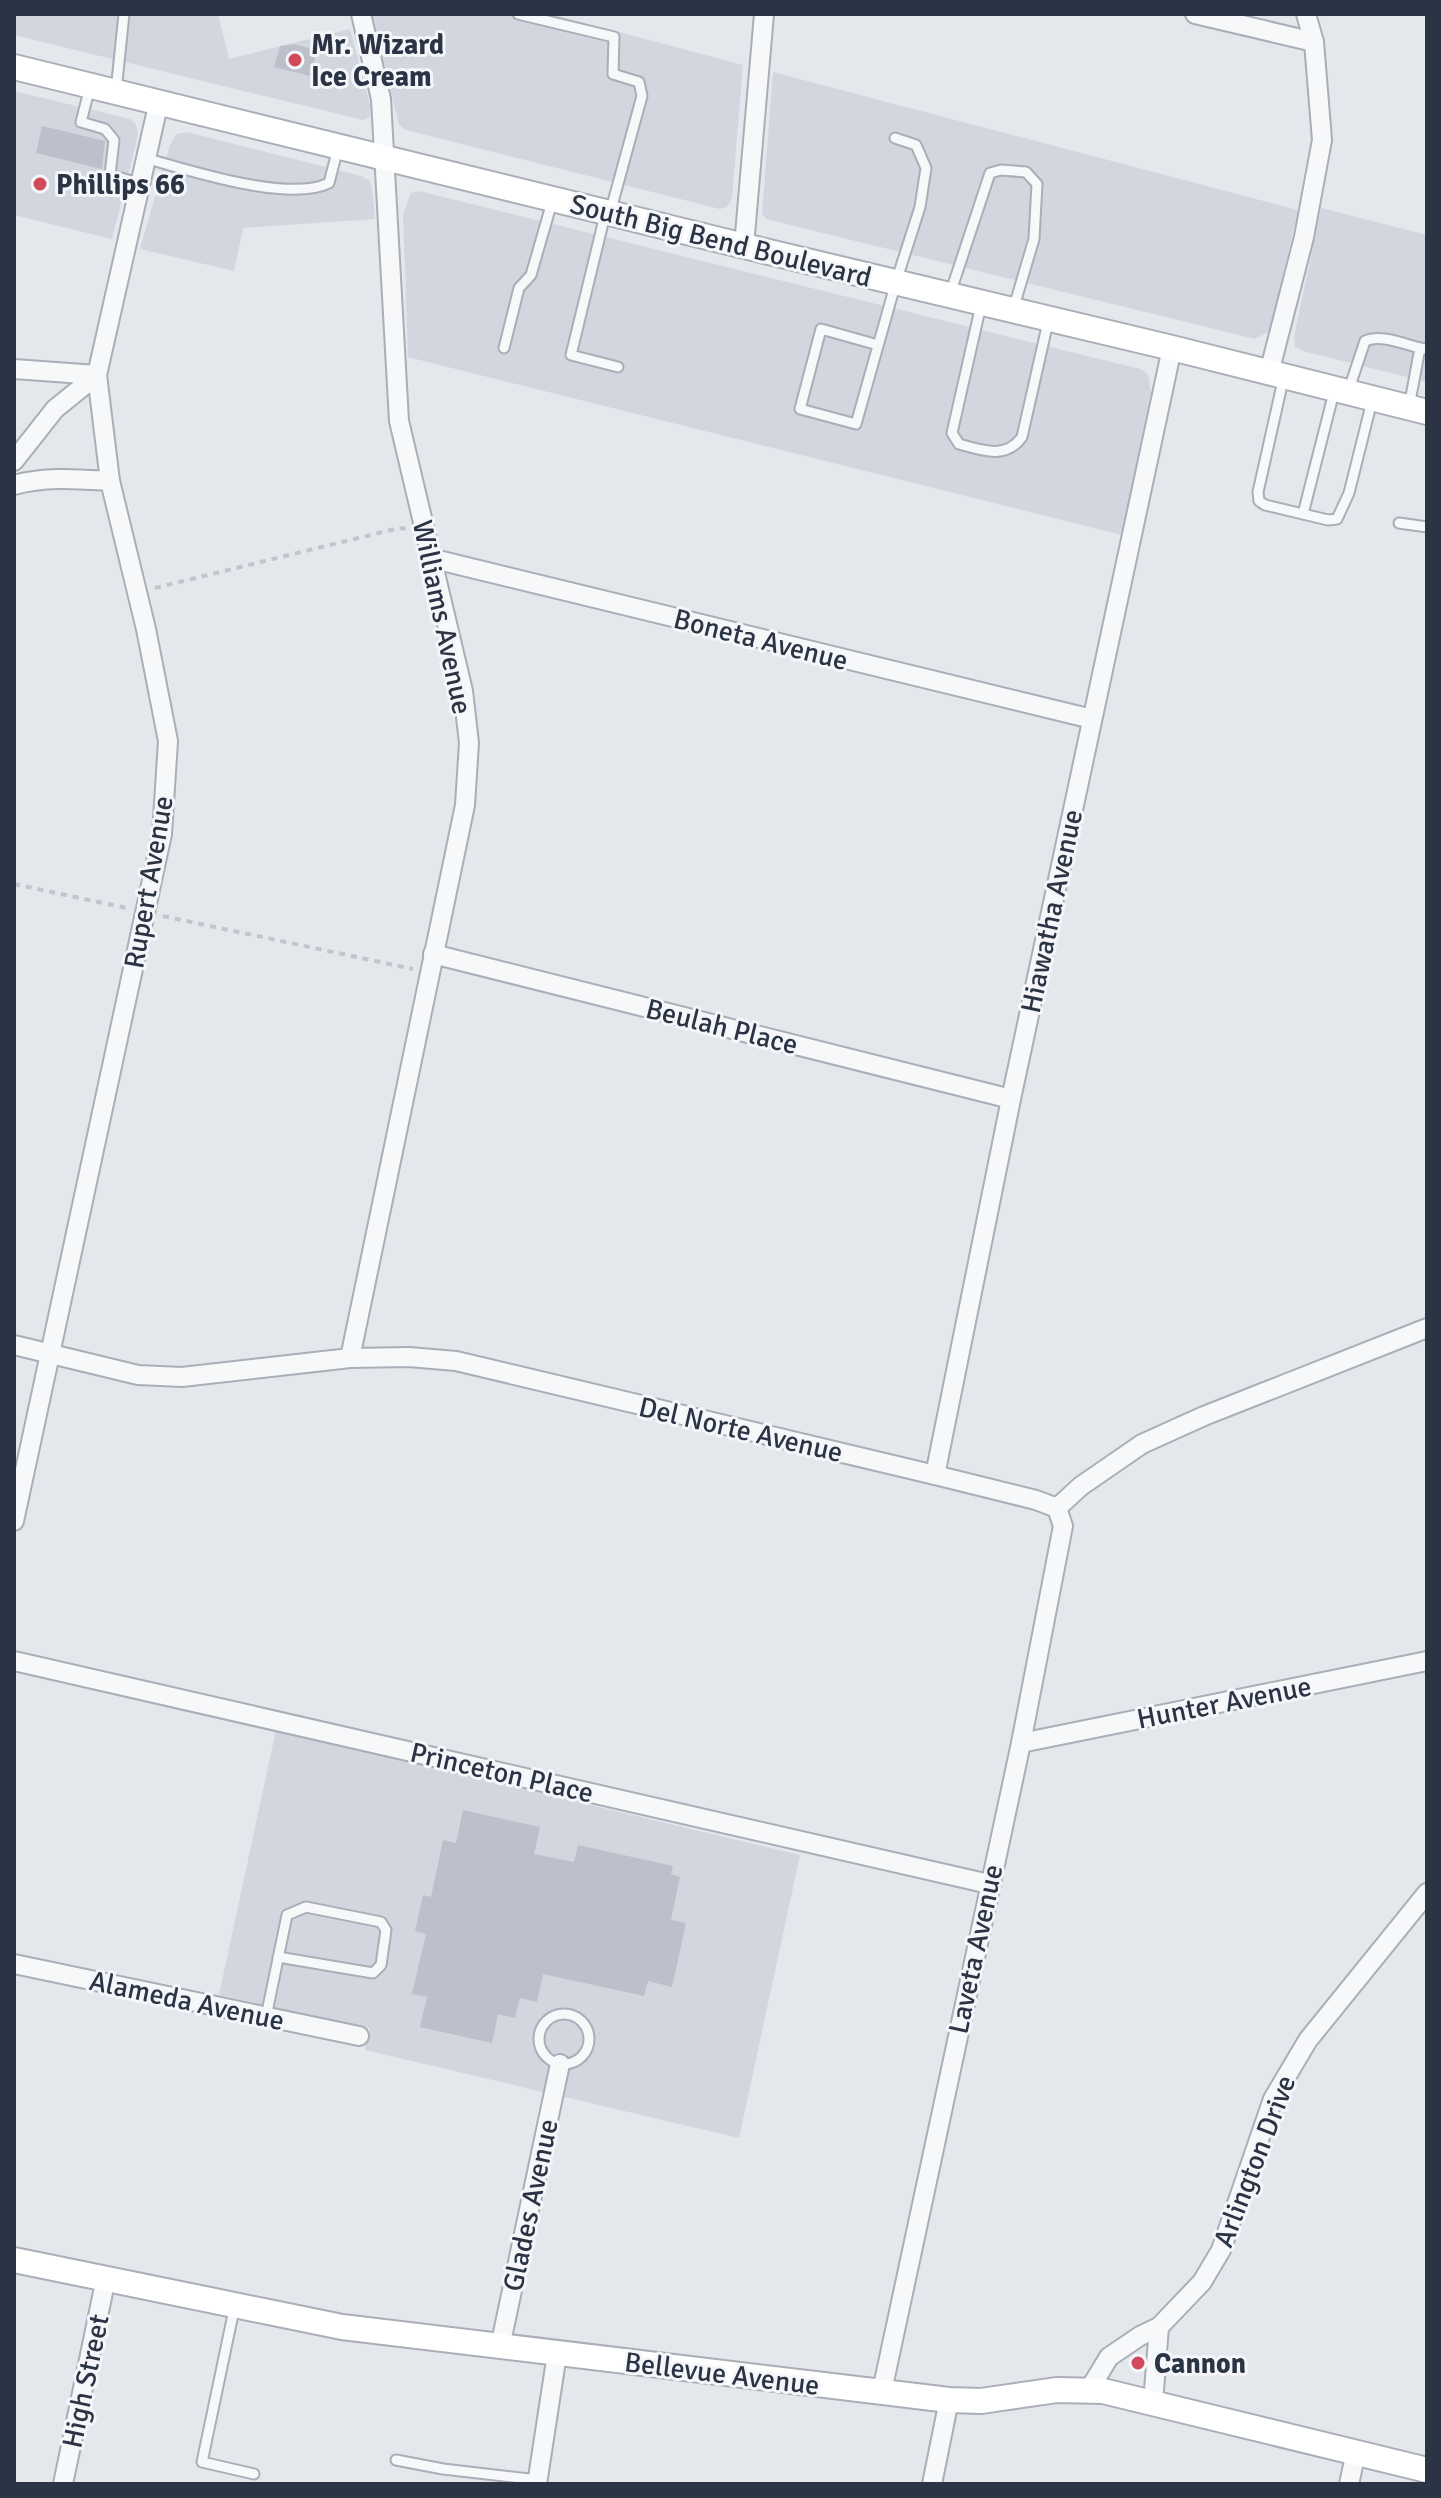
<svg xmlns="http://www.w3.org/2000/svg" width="1441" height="2498" viewBox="0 0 1441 2498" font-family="Signika,sans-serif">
  <rect width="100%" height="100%" fill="#e4e7ec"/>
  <!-- built -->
  <g fill="#d2d6de">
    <polygon points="14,14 218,14 229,59 350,29 371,108 370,117 363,120 14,35"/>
    <polygon points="372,14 551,14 743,65 732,198 727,207 720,209 406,130 399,125"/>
    <polygon points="773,72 1298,210 1270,331 1255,339 766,219 762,213"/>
    <polygon points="14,91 130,119 135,123 138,132 136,144 112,239 14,215"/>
    <polygon points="187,132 361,176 369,180 372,187 375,219 243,228 234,271 140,249 170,145 176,134"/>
    <polygon points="419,191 1140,369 1148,374 1151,393 1122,535 408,357 403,215 411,193"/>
    <polygon points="1321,208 1427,235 1427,382 1303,351 1295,347 1294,337"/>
    <polygon points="276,1730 800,1855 739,2138 365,2050 370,2028 219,1995"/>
  </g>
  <!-- building -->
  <g fill="#bbc0ca">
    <polygon points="293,44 316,50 311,76 274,67 280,46"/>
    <polygon points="42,126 105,141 102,169 36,153"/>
    <polygon points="463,1810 540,1827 534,1854 574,1862 578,1845 673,1866 671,1874 680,1877 671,1920 686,1923 672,1987 648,1981 644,1996 543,1974 537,2002 520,1998 515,2018 498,2014 492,2043 420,2027 427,1997 412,1994 426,1934 415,1931 423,1895 431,1897 443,1840 456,1843"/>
  </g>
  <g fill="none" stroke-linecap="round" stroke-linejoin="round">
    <defs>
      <g id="lane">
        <polyline points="518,14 614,37 613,74 639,82 642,96 610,213"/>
        <polyline points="90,87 81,122 105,129 114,140 110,175 139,183"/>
        <polyline points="116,91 124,14"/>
        <path d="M145,158C188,170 289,203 329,183L338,148"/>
        <polyline points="605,215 571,355 618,367"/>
        <polyline points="950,294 990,173 1001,170 1026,172 1037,184 1034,239 1013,310"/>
        <path d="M981,305L952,433L959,444C981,450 1006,460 1022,437L1048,322"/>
        <polyline points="878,345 821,329 800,409 856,424 896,282 920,207 926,168 916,145 895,138"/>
        <polyline points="504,348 519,288 531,275 552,202"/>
        <polyline points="1284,376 1258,492 1259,501 1265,505 1328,520 1337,519 1349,493 1372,401"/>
        <path d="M1349,389L1365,341C1381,334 1404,344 1420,348"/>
        <polyline points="1409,407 1420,348 1427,349"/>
        <polyline points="1303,514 1334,392"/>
        <polyline points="1399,523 1427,527"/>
        <circle cx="564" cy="2039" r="25"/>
        <polyline points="266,2017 287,1915 306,1907 381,1922 386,1930 381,1965 373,1973 278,1957"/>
        <polyline points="235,2305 202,2462 254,2474"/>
        <polyline points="396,2460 443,2469 538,2480"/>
      </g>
      <g id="street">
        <polyline points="1195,14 1314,42"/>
        <polyline points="744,246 764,14"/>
        <polyline points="14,369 97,375"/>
        <polyline points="1269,373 1304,237 1322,140 1314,42 1306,14"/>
        <polyline points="14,461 55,409 97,375"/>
        <path d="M14,485C45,476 78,479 110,481"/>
        <polyline points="430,558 1092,719"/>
        <polyline points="433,954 1011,1099"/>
        <polyline points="14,1345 138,1375 182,1377 350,1358 409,1357 456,1361 935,1475 1036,1500 1057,1508 1081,1486 1142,1444 1204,1416 1427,1328"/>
        <polyline points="350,1358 465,805 469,743 463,691 399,421 381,99 361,14"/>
        <polyline points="935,1475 1011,1099 1172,348"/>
        <polyline points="14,1521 162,834 168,741 146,629 110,481 97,375 159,101"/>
        <polyline points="14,1661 989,1884"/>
        <polyline points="1021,1743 1427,1661"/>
        <polyline points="14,1964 359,2036"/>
        <polyline points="500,2347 560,2064"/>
        <polyline points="1089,2390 1109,2357 1140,2336 1159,2327"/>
        <polyline points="882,2391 1021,1743 1063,1526 1057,1508"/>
        <polyline points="1153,2403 1159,2327 1202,2282 1221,2250 1273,2099 1308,2040 1427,1893"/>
        <polyline points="63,2484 106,2278"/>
        <polyline points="537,2484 557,2354"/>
        <polyline points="932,2484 949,2400"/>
        <polyline points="1349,2484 1356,2452"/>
      </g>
      <g id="secondary">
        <polyline points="14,67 744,246 1172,348 1427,412"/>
        <polyline points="14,2260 342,2327 949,2400 981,2401 1057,2390 1103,2391 1427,2470"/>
      </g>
    </defs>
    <!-- lane casing -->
    <use href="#lane" stroke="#a9aeb7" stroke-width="13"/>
    <!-- street casing -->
    <use href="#street" stroke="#a9aeb7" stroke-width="22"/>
    <!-- secondary casing -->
    <use href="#secondary" stroke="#a9aeb7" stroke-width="28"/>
    <!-- path -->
    <g stroke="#c2c5cb" stroke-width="4" stroke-dasharray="6 6" stroke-linecap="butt">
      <polyline points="155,588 399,528 407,529"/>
      <polyline points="14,884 127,908"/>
      <polyline points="163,916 413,969"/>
    </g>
    <!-- lane -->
    <use href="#lane" stroke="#f7f8fa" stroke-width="9"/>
    <!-- street -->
    <use href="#street" stroke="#f7f8fa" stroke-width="18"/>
    <!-- secondary -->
    <use href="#secondary" stroke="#fff" stroke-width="24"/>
  </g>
  <!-- markers -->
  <g fill="#d1495b" stroke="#f4f6f9" stroke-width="3">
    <circle cx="295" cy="60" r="8"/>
    <circle cx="40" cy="184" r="8"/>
    <circle cx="1138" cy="2363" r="8"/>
  </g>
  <g text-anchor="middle" stroke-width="6" stroke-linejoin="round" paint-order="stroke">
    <!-- poi labels -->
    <g font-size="28" font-weight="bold" fill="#2b3445" stroke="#f4f6f9" text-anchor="start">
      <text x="311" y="54">Mr. Wizard<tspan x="311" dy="32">Ice Cream</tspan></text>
      <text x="56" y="194">Phillips 66</text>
      <text x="1154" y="2373">Cannon</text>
    </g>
    <!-- street labels -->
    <g font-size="28" fill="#2b3445" stroke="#f4f6f9">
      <text transform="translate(721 240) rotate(14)" y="10">South Big Bend Boulevard</text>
      <text transform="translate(443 617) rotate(78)" y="10">Williams Avenue</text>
      <text transform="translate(761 639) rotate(14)" y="10">Boneta Avenue</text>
      <text transform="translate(148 882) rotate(-80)" y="10">Rupert Avenue</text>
      <text transform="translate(1051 911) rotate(-78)" y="10">Hiawatha Avenue</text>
      <text transform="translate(722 1026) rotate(14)" y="10">Beulah Place</text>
      <text transform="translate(741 1429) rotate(13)" y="10">Del Norte Avenue</text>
      <text transform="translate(1224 1702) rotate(-11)" y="10">Hunter Avenue</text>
      <text transform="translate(502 1772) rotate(13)" y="10">Princeton Place</text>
      <text transform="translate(975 1949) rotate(-78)" y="10">Laveta Avenue</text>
      <text transform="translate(187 2000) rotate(12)" y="10">Alameda Avenue</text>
      <text transform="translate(1254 2161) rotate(-69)" y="10">Arlington Drive</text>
      <text transform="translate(530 2205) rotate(-78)" y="10">Glades Avenue</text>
      <text transform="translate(722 2373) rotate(7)" y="10">Bellevue Avenue</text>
      <text transform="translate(85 2381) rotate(-78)" y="10">High Street</text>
    </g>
  </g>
  <!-- border -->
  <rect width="1441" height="2498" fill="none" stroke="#2b3445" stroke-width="32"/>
</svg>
